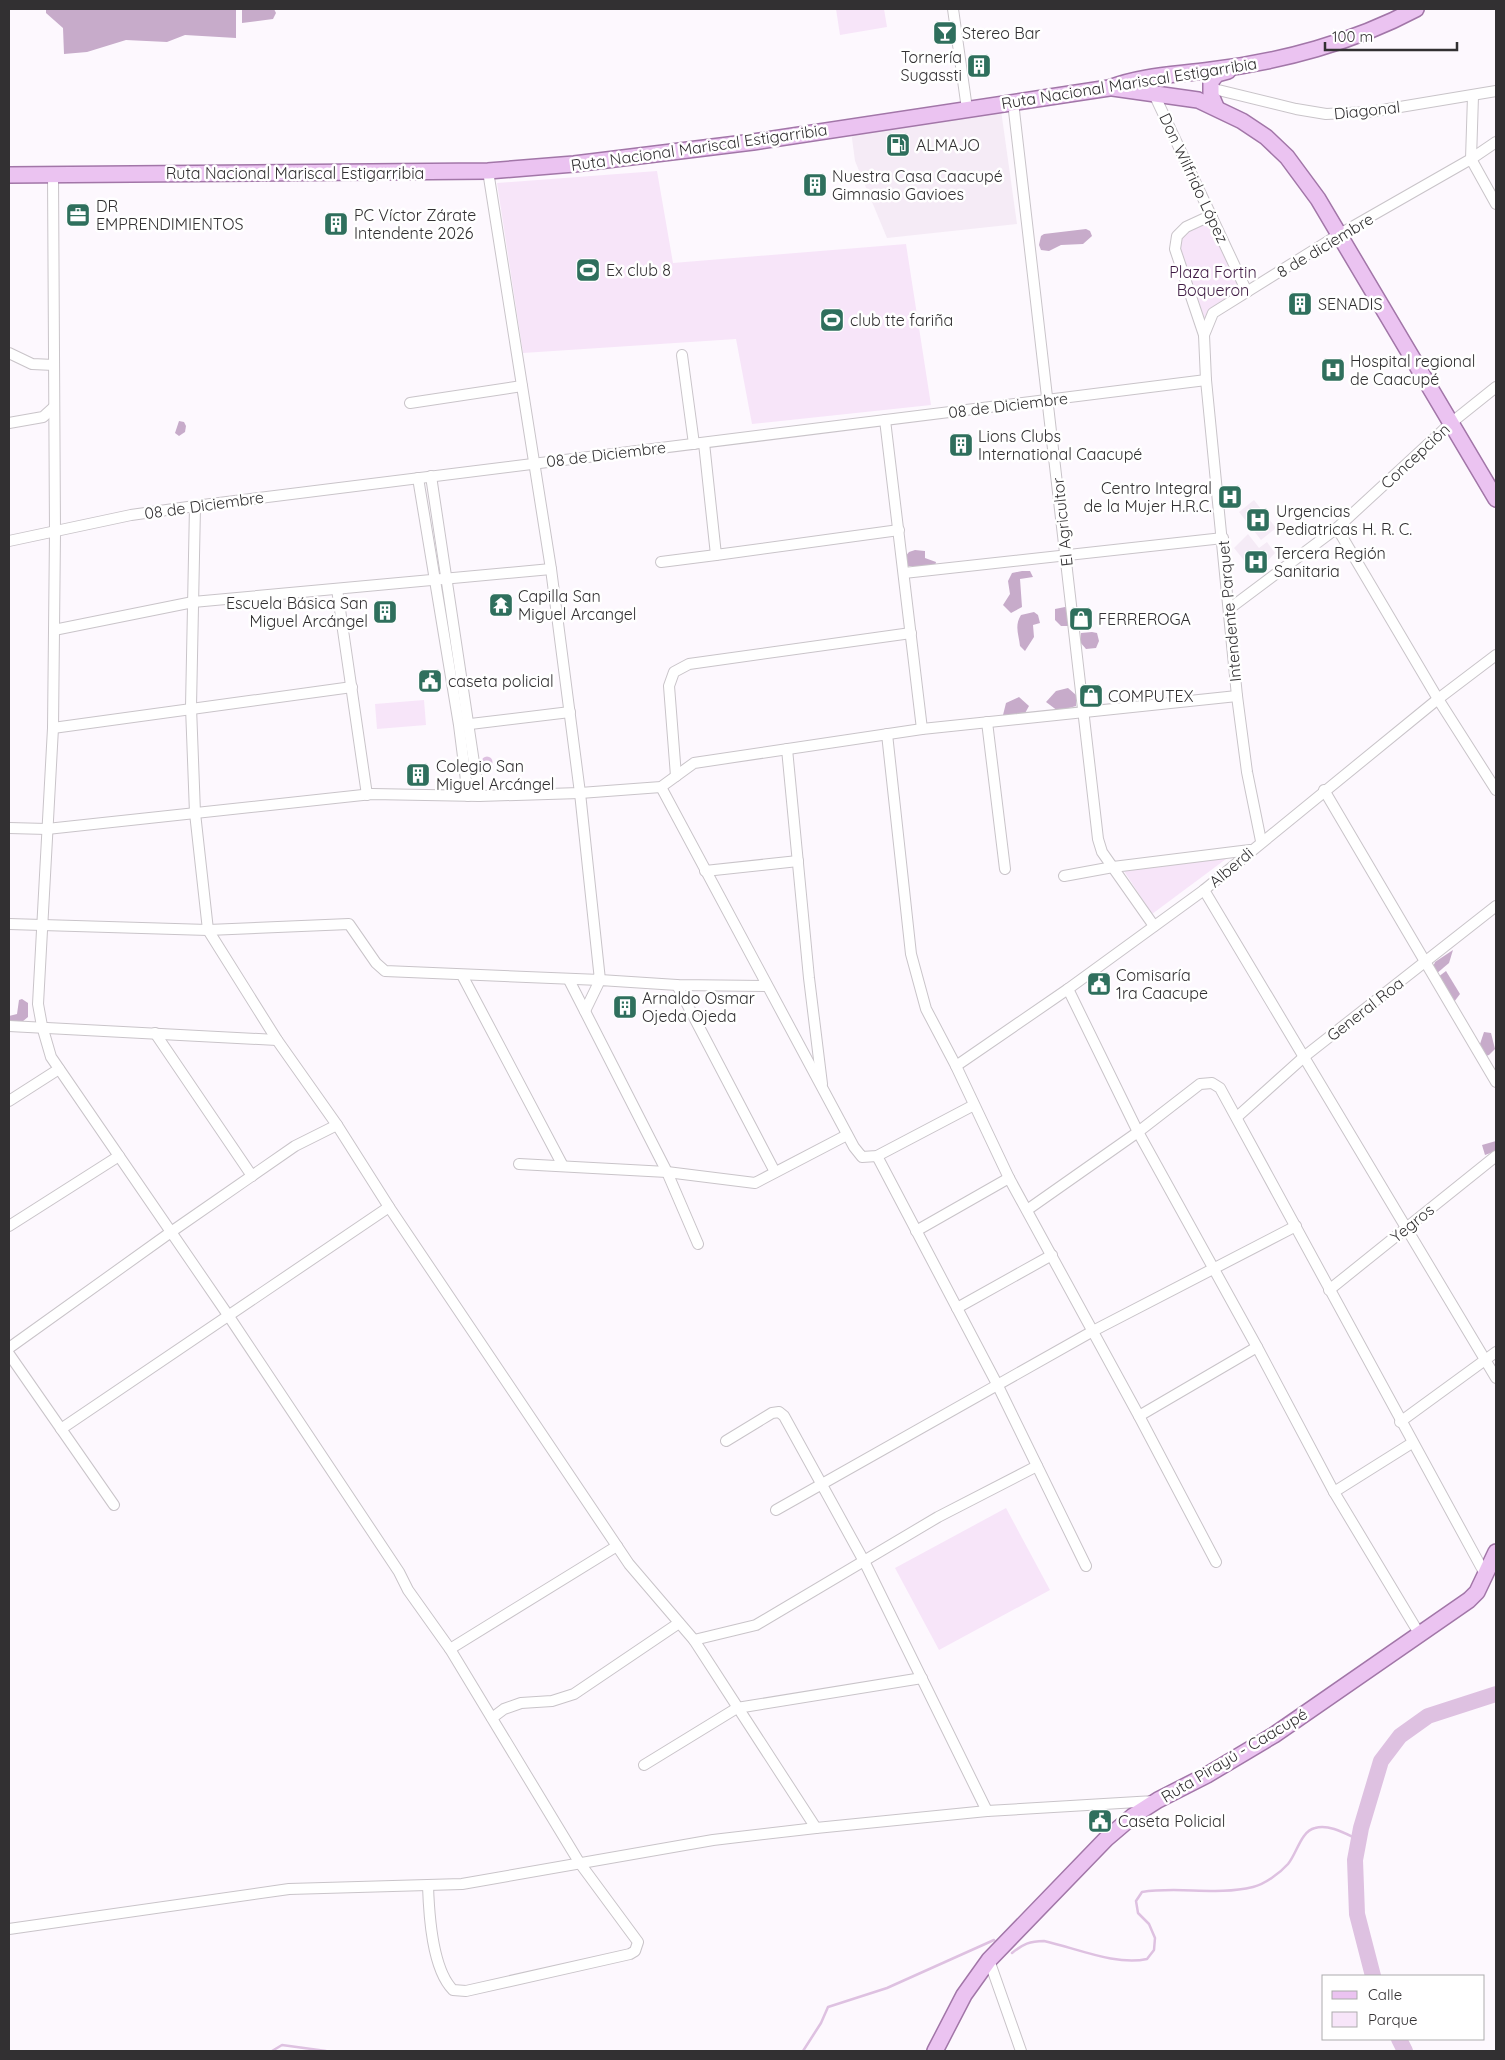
<svg xmlns="http://www.w3.org/2000/svg" width="1505" height="2060" viewBox="0 0 1505 2060" font-family="Quicksand,sans-serif">
  <rect width="100%" height="100%" fill="#fdf8fe"/>
  <!-- built -->
  <g fill="#f5ebf6">
    <polygon points="1001,110 1017,224 887,238 855,161 851,131"/>
    <polygon points="1241,486 1238,506 1220,508 1222,489"/>
    <polygon points="1254,500 1276,528 1261,540 1239,512"/>
    <polygon points="1248,534 1259,548 1267,542 1275,553 1255,574 1234,548"/>
  </g>
  <!-- green -->
  <g fill="#f7e5f9">
    <polygon points="836,9 884,9 887,27 840,35"/>
    <polygon points="657,171 673,263 906,244 931,405 752,424 736,339 523,353 497,183"/>
    <polygon points="1212,215 1247,292 1213,313 1204,335 1175,249 1177,236"/>
    <polygon points="424,700 426,725 377,729 375,704"/>
    <polygon points="1230,856 1152,914 1124,871"/>
    <polygon points="1006,1508 1050,1590 939,1650 895,1568"/>
  </g>
  <!-- forest -->
  <g fill="#c7abca">
    <polygon points="46,9 236,9 236,38 185,35 167,42 126,40 87,52 64,54 63,28 46,13"/>
    <polygon points="242,9 274,9 276,13 273,19 242,23"/>
    <polygon points="1086,229 1090,231 1092,236 1083,244 1061,245 1049,251 1041,250 1039,245 1041,236 1044,234"/>
    <polygon points="179,421 184,422 186,426 185,432 179,436 175,433"/>
    <polygon points="915,550 925,551 925,558 936,562 935,566 906,566 905,557 909,552"/>
    <polygon points="1022,571 1030,571 1033,577 1020,579 1022,607 1011,613 1003,605 1010,594 1008,581 1012,573"/>
    <polygon points="1065,607 1070,609 1071,626 1061,626 1055,620 1055,609"/>
    <path d="M1034,612L1038,615L1040,623L1033,625L1034,637L1025,651L1020,646C1019,635 1014,626 1021,615Z"/>
    <polygon points="1092,632 1097,633 1099,641 1096,648 1086,649 1080,642 1081,633"/>
    <polygon points="1068,688 1076,695 1076,706 1058,711 1046,702 1056,691"/>
    <polygon points="1019,697 1029,706 1024,715 1014,717 1003,715 1006,703"/>
    <polygon points="1453,950 1449,963 1436,974 1433,967 1435,962"/>
    <polygon points="1446,971 1460,994 1454,1002 1438,977"/>
    <polygon points="22,999 28,1003 28,1017 17,1026 9,1028 9,1016 17,1014 19,1000"/>
    <polygon points="1484,1032 1491,1033 1495,1049 1489,1055 1486,1056 1480,1044"/>
    <polygon points="1496,1141 1496,1151 1485,1155 1482,1145"/>
  </g>
  <!-- water -->
  <circle fill="#dec1e1" cx="487" cy="762" r="5.5"/>
  <g fill="none" stroke-linecap="round" stroke-linejoin="round">
    <!-- stream -->
    <g stroke="#dec1e1" stroke-width="2.5">
      <path d="M1012,1953C1023,1944 1030,1941 1044,1941C1076,1948 1116,1966 1147,1959L1154,1950L1155,1938L1149,1924L1138,1913L1136,1901L1142,1892C1179,1886 1216,1896 1253,1887C1265,1884 1280,1873 1288,1864C1297,1853 1301,1831 1315,1828C1330,1824 1346,1834 1359,1840"/>
      <polyline points="272,2051 282,2045 326,2051"/>
      <polyline points="803,2051 821,2023 828,2007 887,1988 994,1940"/>
    </g>
    <!-- river -->
    <g stroke="#dec1e1" stroke-width="16">
      <polyline points="1373,1976 1357,1914 1355,1860 1361,1828 1381,1761 1400,1736 1428,1716 1496,1694"/>
      <polyline points="1399,2039 1405,2051"/>
    </g>
    <defs>
      <g id="street">
        <polyline points="953,9 967,109"/>
        <polyline points="1210,88 1296,109 1326,114 1370,112 1496,91"/>
        <polyline points="1153,92 1247,292"/>
        <polyline points="1473,96 1471,159 1496,204"/>
        <polyline points="1013,102 1098,839 1102,852 1154,926"/>
        <path d="M53,174L55,532L53,728L38,1004L42,1026L51,1057L228,1315L399,1572L408,1590L450,1649L579,1862L638,1942L635,1951L630,1954L466,1991L453,1990C432,1969 429,1915 428,1886"/>
        <polyline points="1204,335 1175,249 1177,236 1186,227 1212,215"/>
        <polyline points="9,353 32,364 54,365"/>
        <polyline points="682,355 694,444"/>
        <polyline points="410,403 522,386"/>
        <polyline points="885,420 922,729"/>
        <polyline points="9,423 43,417 54,407"/>
        <polyline points="704,443 716,555 899,530"/>
        <polyline points="431,476 479,796"/>
        <polyline points="418,478 459,725 468,796"/>
        <polyline points="195,506 191,707 195,813 208,930 277,1040 337,1125 389,1207 629,1564 694,1640 816,1828"/>
        <polyline points="1337,528 1438,699 1496,790"/>
        <polyline points="9,541 131,515 195,506 1206,380"/>
        <polyline points="661,562 716,555"/>
        <polyline points="904,573 1223,538"/>
        <polyline points="337,589 367,795"/>
        <polyline points="1229,609 1337,528 1451,423 1496,387"/>
        <polyline points="54,630 193,602 551,569"/>
        <polyline points="987,722 1005,869"/>
        <polyline points="462,725 570,712"/>
        <polyline points="53,728 352,687"/>
        <polyline points="887,734 911,954 926,1009 956,1066 1009,1178 1139,1416 1216,1562"/>
        <polyline points="787,749 809,978 822,1084"/>
        <polyline points="676,776 669,686 674,672 689,664 911,633"/>
        <polyline points="661,787 854,1147 862,1157 877,1156 974,1105"/>
        <polyline points="1324,790 1496,1082"/>
        <polyline points="9,828 47,829 372,794 479,796 580,793 661,787 694,763 922,729 1237,696"/>
        <polyline points="1261,841 1247,772 1237,696 1206,380 1204,335 1213,313 1338,235 1471,159 1496,142"/>
        <polyline points="705,871 798,861"/>
        <polyline points="1064,876 1113,867 1250,850"/>
        <polyline points="1204,890 1496,1378"/>
        <polyline points="9,924 208,930 349,924 376,963 385,971 600,980 580,793 551,569 488,171"/>
        <polyline points="462,975 563,1166"/>
        <polyline points="569,980 667,1172 698,1244"/>
        <polyline points="677,985 775,1172"/>
        <polyline points="1068,989 1138,1132 1257,1347 1334,1492 1420,1635"/>
        <polyline points="585,1011 600,980 677,985 767,986"/>
        <polyline points="9,1026 277,1040"/>
        <polyline points="155,1033 252,1176"/>
        <polyline points="956,1066 1068,989 1204,890 1438,699 1496,655"/>
        <polyline points="9,1101 59,1069"/>
        <polyline points="1237,1117 1305,1056 1496,906"/>
        <polyline points="877,1156 997,1384 1086,1566"/>
        <polyline points="519,1164 667,1172 755,1183 847,1135"/>
        <polyline points="1027,1210 1138,1132 1200,1084 1212,1083 1220,1088 1485,1574"/>
        <polyline points="9,1226 119,1156"/>
        <polyline points="916,1231 1009,1178"/>
        <polyline points="1329,1290 1496,1156"/>
        <polyline points="957,1308 1052,1255"/>
        <polyline points="9,1348 171,1232 295,1146 337,1125"/>
        <polyline points="9,1354 114,1505"/>
        <polyline points="1139,1416 1257,1347"/>
        <polyline points="1400,1422 1496,1352"/>
        <polyline points="61,1429 389,1207"/>
        <polyline points="726,1441 772,1413 779,1412 784,1416 865,1563 987,1811"/>
        <polyline points="1334,1492 1412,1443"/>
        <polyline points="776,1510 1093,1331 1296,1226"/>
        <polyline points="694,1640 756,1625 938,1517 1037,1466"/>
        <polyline points="450,1649 617,1546"/>
        <polyline points="492,1718 504,1709 521,1703 552,1701 574,1694 679,1623"/>
        <polyline points="644,1765 737,1708 922,1678"/>
        <polyline points="9,1929 289,1889 462,1884 713,1840 816,1828 987,1811 1154,1801"/>
        <polyline points="989,1960 1021,2051"/>
      </g>
      <g id="primary">
        <polyline points="1113,88 1198,100 1242,121 1266,137 1287,157 1318,199 1496,499"/>
        <polyline points="1216,107 1211,95 1211,81 1217,74 1228,71"/>
        <path d="M9,175L488,171L574,164L753,142L1109,88C1143,75 1176,75 1211,70C1280,62 1354,42 1416,9"/>
        <polyline points="935,2051 964,1995 989,1960 1106,1839 1133,1816 1158,1800 1207,1775 1274,1735 1469,1600 1477,1592 1496,1552"/>
      </g>
    </defs>
    <!-- street casing -->
    <use href="#street" stroke="#c9c4c9" stroke-width="12"/>
    <!-- primary casing -->
    <use href="#primary" stroke="#a276a8" stroke-width="18"/>
    <!-- street -->
    <use href="#street" stroke="#fff" stroke-width="10"/>
    <!-- primary -->
    <use href="#primary" stroke="#ebc3f1" stroke-width="15"/>
  </g>
  <!-- icons -->
  <defs>
    <symbol id="bar-square" viewBox="-11 -11 22 22"><rect x="-9" y="-9" width="18" height="18" rx="4" fill="#2f6f5d" stroke="#fff"/><path d="M-6-5H6L.8 .8V4.5H3.5V6h-7V4.5H-.8V.8Z" fill="#fff"/></symbol>
    <symbol id="building-square" viewBox="-11 -11 22 22"><rect x="-9" y="-9" width="18" height="18" rx="4" fill="#2f6f5d" stroke="#fff"/><path d="M-4-6H4V6H1V3H-1V6H-4ZM-2.5-4.3h1.7v1.8h-1.7ZM.8-4.3h1.7v1.8H.8ZM-2.5-1h1.7V.8h-1.7ZM.8-1h1.7V.8H.8Z" fill="#fff"/></symbol>
    <symbol id="fuel-square" viewBox="-11 -11 22 22"><rect x="-9" y="-9" width="18" height="18" rx="4" fill="#2f6f5d" stroke="#fff"/><path d="M-5.5-6h7V0h2V4h1.3V-2.5L3-4.5l.8-.8L6-3V5H2.5V1h-1V6h-7ZM-4.2-4.7v3.2H.2V-4.7Z" fill="#fff"/></symbol>
    <symbol id="office-square" viewBox="-11 -11 22 22"><rect x="-9" y="-9" width="18" height="18" rx="4" fill="#2f6f5d" stroke="#fff"/><path d="M-6-3h4V-5.5h4V-3h4V5H-6ZM-1-4.5V-3h2v-1.5ZM-6 0V1H6V0Z" fill="#fff"/></symbol>
    <symbol id="stadium-square" viewBox="-11 -11 22 22"><rect x="-9" y="-9" width="18" height="18" rx="4" fill="#2f6f5d" stroke="#fff"/><path d="M0-5a6.5 5 0 1 0 0 10a6.5 5 0 1 0 0-10ZM-3.5-1.8h7v3.6h-7Z" fill="#fff"/></symbol>
    <symbol id="hospital-square" viewBox="-11 -11 22 22"><rect x="-9" y="-9" width="18" height="18" rx="4" fill="#2f6f5d" stroke="#fff"/><path d="M-5-5h3v3.5h4V-5h3V5h-3V1.5h-4V5h-3Z" fill="#fff"/></symbol>
    <symbol id="temple-square" viewBox="-11 -11 22 22"><rect x="-9" y="-9" width="18" height="18" rx="4" fill="#2f6f5d" stroke="#fff"/><path d="M0-6L5-2H3V0L6.5 2.5H4V6H1.5V3h-3V6H-4V2.5H-6.5L-3 0V-2H-5Z" fill="#fff"/></symbol>
    <symbol id="shop-square" viewBox="-11 -11 22 22"><rect x="-9" y="-9" width="18" height="18" rx="4" fill="#2f6f5d" stroke="#fff"/><path d="M-5-2.5h2.3a2.7 3.5 0 0 1 5.4 0H5L5.5 6h-11ZM-1.5-2.5h3a1.5 2.3 0 0 0-3 0Z" fill="#fff"/></symbol>
    <symbol id="civic-square" viewBox="-11 -11 22 22"><rect x="-9" y="-9" width="18" height="18" rx="4" fill="#2f6f5d" stroke="#fff"/><path d="M-.6-6.5H3V-4.5H.6V-3L4-1V1h2V6H-6V1h2V-1L-.6-3ZM-1.2 2.5V6h2.4V2.5Z" fill="#fff"/></symbol>
  </defs>
  <g fill-rule="evenodd">
    <use href="#bar-square" x="931" y="19" width="28" height="28"/>
    <use href="#building-square" x="965" y="52" width="28" height="28"/>
    <use href="#fuel-square" x="884" y="131" width="28" height="28"/>
    <use href="#building-square" x="801" y="171" width="28" height="28"/>
    <use href="#office-square" x="64" y="201" width="28" height="28"/>
    <use href="#building-square" x="322" y="210" width="28" height="28"/>
    <use href="#stadium-square" x="574" y="256" width="28" height="28"/>
    <use href="#building-square" x="1286" y="290" width="28" height="28"/>
    <use href="#stadium-square" x="818" y="306" width="28" height="28"/>
    <use href="#hospital-square" x="1319" y="356" width="28" height="28"/>
    <use href="#building-square" x="947" y="431" width="28" height="28"/>
    <use href="#hospital-square" x="1216" y="483" width="28" height="28"/>
    <use href="#hospital-square" x="1244" y="506" width="28" height="28"/>
    <use href="#hospital-square" x="1242" y="548" width="28" height="28"/>
    <use href="#temple-square" x="487" y="591" width="28" height="28"/>
    <use href="#building-square" x="371" y="598" width="28" height="28"/>
    <use href="#shop-square" x="1067" y="605" width="28" height="28"/>
    <use href="#civic-square" x="416" y="667" width="28" height="28"/>
    <use href="#shop-square" x="1077" y="682" width="28" height="28"/>
    <use href="#building-square" x="404" y="761" width="28" height="28"/>
    <use href="#civic-square" x="1085" y="970" width="28" height="28"/>
    <use href="#building-square" x="611" y="993" width="28" height="28"/>
    <use href="#civic-square" x="1086" y="1807" width="28" height="28"/>
  </g>
  <g text-anchor="middle" stroke-width="5" stroke-linejoin="round" paint-order="stroke">
    <!-- poi labels -->
    <g font-size="16" fill="#323032" stroke="#fff" text-anchor="start">
      <text x="962" y="39">Stereo Bar</text>
      <text x="962" y="63" text-anchor="end">Tornería<tspan x="962" dy="18">Sugassti</tspan></text>
      <text x="916" y="151">ALMAJO</text>
      <text x="832" y="182">Nuestra Casa Caacupé<tspan x="832" dy="18">Gimnasio Gavioes</tspan></text>
      <text x="96" y="212">DR<tspan x="96" dy="18">EMPRENDIMIENTOS</tspan></text>
      <text x="354" y="221">PC Víctor Zárate<tspan x="354" dy="18">Intendente 2026</tspan></text>
      <text x="606" y="276">Ex club 8</text>
      <text x="1318" y="310">SENADIS</text>
      <text x="850" y="326">club tte fariña</text>
      <text x="1350" y="367">Hospital regional<tspan x="1350" dy="18">de Caacupé</tspan></text>
      <text x="978" y="442">Lions Clubs<tspan x="978" dy="18">International Caacupé</tspan></text>
      <text x="1212" y="494" text-anchor="end">Centro Integral<tspan x="1212" dy="18">de la Mujer H.R.C.</tspan></text>
      <text x="1276" y="517">Urgencias<tspan x="1276" dy="18">Pediatricas H. R. C.</tspan></text>
      <text x="1274" y="559">Tercera Región<tspan x="1274" dy="18">Sanitaria</tspan></text>
      <text x="518" y="602">Capilla San<tspan x="518" dy="18">Miguel Arcangel</tspan></text>
      <text x="368" y="609" text-anchor="end">Escuela Básica San<tspan x="368" dy="18">Miguel Arcángel</tspan></text>
      <text x="1098" y="625">FERREROGA</text>
      <text x="448" y="687">caseta policial</text>
      <text x="1108" y="702">COMPUTEX</text>
      <text x="436" y="772">Colegio San<tspan x="436" dy="18">Miguel Arcángel</tspan></text>
      <text x="1116" y="981">Comisaría<tspan x="1116" dy="18">1ra Caacupe</tspan></text>
      <text x="642" y="1004">Arnaldo Osmar<tspan x="642" dy="18">Ojeda Ojeda</tspan></text>
      <text x="1118" y="1827">Caseta Policial</text>
    </g>
    <!-- street labels -->
    <g font-size="16" fill="#323032" stroke="#fff">
      <text transform="translate(1129 83) rotate(-9)" y="6">Ruta Nacional Mariscal Estigarribia</text>
      <text transform="translate(1367 110) rotate(-6)" y="6">Diagonal</text>
      <text transform="translate(699 147) rotate(-8)" y="6">Ruta Nacional Mariscal Estigarribia</text>
      <text x="295" y="179">Ruta Nacional Mariscal Estigarribia</text>
      <text transform="translate(1194 178) rotate(65)" y="6">Don Wilfrido López</text>
      <text transform="translate(1325 245) rotate(-31)" y="6">8 de diciembre</text>
      <text transform="translate(1008 405) rotate(-7)" y="6">08 de Diciembre</text>
      <text transform="translate(606 454) rotate(-7)" y="6">08 de Diciembre</text>
      <text transform="translate(1415 456) rotate(-43)" y="6">Concepción</text>
      <text transform="translate(204 505) rotate(-8)" y="6">08 de Diciembre</text>
      <text transform="translate(1062 522) rotate(-96)" y="6">El Agricultor</text>
      <text transform="translate(1229 611) rotate(-95)" y="6">Intendente Parquet</text>
      <text transform="translate(1231 867) rotate(-40)" y="6">Alberdi</text>
      <text transform="translate(1365 1009) rotate(-38)" y="6">General Roa</text>
      <text transform="translate(1412 1223) rotate(-39)" y="6">Yegros</text>
      <text transform="translate(1234 1755) rotate(-31)" y="6">Ruta Pirayú - Caacupé</text>
    </g>
    <!-- park labels -->
    <g font-size="16" fill="#3f1b44" stroke="#fff">
      <text x="1213" y="278">Plaza Fortin<tspan x="1213" dy="18">Boqueron</tspan></text>
    </g>
  </g>
  <!-- border -->
  <rect width="1505" height="2060" fill="none" stroke="#323032" stroke-width="20"/>
  <!-- legend -->
  <rect x="1322" y="1975" width="162" height="65" fill="#ffffff" stroke="#adacad"/>
  <rect x="1332" y="1991" width="25" height="8" fill="#ebc3f1" stroke="#adacad"/>
  <text x="1368" y="2000" font-size="15" fill="#323032">Calle</text>
  <rect x="1332" y="2012" width="25" height="15" fill="#f7e5f9" stroke="#adacad"/>
  <text x="1368" y="2025" font-size="15" fill="#323032">Parque</text>
  <!-- scale -->
  <path d="M1325 42v8h132v-8" fill="none" stroke="#323032" stroke-width="2.5"/>
  <text x="1332" y="42" font-size="15" fill="#323032" stroke="#ffffff" stroke-width="4" paint-order="stroke">100 m</text>
</svg>
